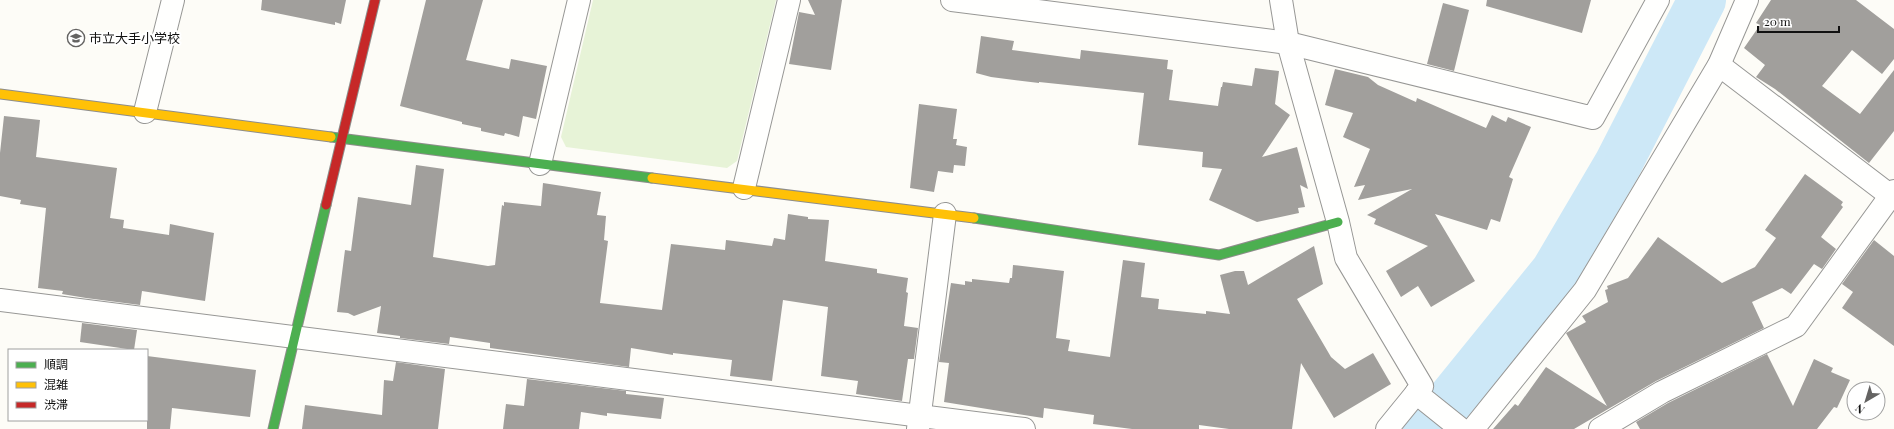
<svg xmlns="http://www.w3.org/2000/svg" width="1894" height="429" viewBox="0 0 1894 429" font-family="'Playfair Display','Noto Sans JP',serif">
  <rect width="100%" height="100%" fill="#fdfcf7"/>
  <!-- green -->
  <polygon fill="#e7f3d7" points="593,0 776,0 737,161 727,168 566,147 561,137"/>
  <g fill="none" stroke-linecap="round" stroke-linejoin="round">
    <!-- river -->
    <polyline stroke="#cde8f7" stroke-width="48" points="1427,429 1555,271 1618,164 1702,0"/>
  </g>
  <!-- building -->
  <g fill="#a19f9c">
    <polygon points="262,0 346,0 341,24 335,22 335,25 261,10"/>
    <polygon points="426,0 483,0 466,60 509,69 511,59 547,66 536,119 523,116 519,137 505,133 504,136 481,131 481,128 462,124 462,122 400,106"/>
    <polygon points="808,0 842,0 831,70 789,64 799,12 815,15"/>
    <polygon points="1487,0 1591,0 1582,33 1486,6"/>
    <polygon points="1771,0 1856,0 1894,29 1894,59 1882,74 1852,50 1822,86 1860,114 1894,70 1894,131 1869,163 1775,89 1756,77 1765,65 1744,48 1760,25 1756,23"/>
    <polygon points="1443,3 1469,10 1454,71 1427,64"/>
    <polygon points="981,36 1014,41 1012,50 1080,59 1081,50 1168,60 1167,69 1173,70 1169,100 1218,106 1221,87 1222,87 1223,82 1252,86 1255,68 1279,71 1275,104 1290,115 1262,157 1297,147 1308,189 1300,185 1305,207 1298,208 1299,213 1257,222 1209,200 1222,169 1202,167 1203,152 1138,145 1144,93 1039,82 1039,83 991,77 976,73"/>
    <polygon points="1335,69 1368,77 1378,85 1416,102 1417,98 1486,128 1492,115 1506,122 1508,117 1531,127 1509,177 1513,179 1500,222 1491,219 1487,230 1435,214 1475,281 1431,307 1418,286 1401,297 1386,271 1428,246 1374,224 1376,219 1367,215 1412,189 1358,200 1365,185 1354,187 1370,149 1343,137 1353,113 1325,105"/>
    <polygon points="919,104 957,109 953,139 957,139 956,145 967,147 965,166 954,165 953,173 938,171 934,192 910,188"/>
    <polygon points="4,116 40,120 36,157 117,168 110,218 124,220 123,228 169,235 170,224 214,233 205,301 142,291 140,305 86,298 62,294 63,291 38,288 46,208 20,204 21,200 0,196 0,153"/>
    <polygon points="416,165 444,169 433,257 488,266 495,265 502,205 504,206 504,202 541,206 543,183 601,192 597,215 606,216 604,240 608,241 600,303 662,310 671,244 725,250 726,240 772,246 774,238 785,240 788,214 808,217 808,219 829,220 825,261 877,269 877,273 908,278 906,292 908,293 904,326 918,328 914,359 908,359 902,401 856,394 858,381 821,376 828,307 783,300 772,381 730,376 732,360 673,353 673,355 631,348 629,367 490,348 490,343 450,337 449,344 400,338 400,336 377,333 381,306 354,316 348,313 337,312 345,250 351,251 358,197 411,205"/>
    <polygon points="1805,174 1843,202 1841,205 1843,207 1821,237 1836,249 1822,269 1814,264 1791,294 1782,288 1752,302 1764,328 1656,381 1574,429 1493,429 1515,404 1518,406 1546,367 1607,406 1566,333 1586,322 1582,316 1608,302 1605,290 1608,289 1607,286 1628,278 1658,237 1722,283 1755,267 1776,238 1765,230"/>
    <polygon points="1874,240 1894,256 1894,346 1842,308 1853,292 1842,284"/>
    <polygon points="1314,246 1323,284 1297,299 1331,357 1345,369 1373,353 1391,384 1334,418 1301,363 1292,429 1229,429 1199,425 1199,429 1132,429 1093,424 1094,415 1044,408 1043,418 944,402 949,363 939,362 951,283 965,285 965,281 972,282 972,279 1009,283 1010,278 1012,278 1013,265 1064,271 1056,338 1070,340 1068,351 1110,357 1123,260 1145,263 1141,297 1159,299 1158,309 1206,314 1206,311 1230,314 1220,275 1235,271 1244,271 1248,285"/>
    <polygon points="82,323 137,330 134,350 80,342"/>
    <polygon points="1767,354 1793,406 1814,359 1833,368 1831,372 1850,380 1837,408 1834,407 1817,429 1640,429 1636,422 1668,403"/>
    <polygon points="147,356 256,370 250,417 172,408 170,429 147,429"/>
    <polygon points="396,362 445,369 438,429 302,429 305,405 382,415 384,380 393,381"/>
    <polygon points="527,379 626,391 626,394 664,398 661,419 607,413 607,416 581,412 579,429 503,429 506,404 524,406"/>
  </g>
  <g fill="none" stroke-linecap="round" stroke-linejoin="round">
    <defs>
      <g id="street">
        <polyline points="952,0 1288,43 1593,118 1658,0"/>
        <polyline points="1281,0 1288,43 1338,222 1346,258 1422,386 1387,429"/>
        <polyline points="1719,65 1891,196"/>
        <polyline points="145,112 173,0"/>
        <polyline points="540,164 579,0"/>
        <polyline points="744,188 789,0"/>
        <polyline points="0,300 1024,429"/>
        <polyline points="1416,393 1461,429"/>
        <polyline points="918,429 945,214"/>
        <polyline points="1473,429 1585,290 1719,65 1747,0"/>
        <polyline points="1600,429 1662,392 1796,326 1894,191"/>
      </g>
      <g id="fast">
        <polyline points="331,137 652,178"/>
        <polyline points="974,218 1219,255 1338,222"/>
        <polyline points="273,429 326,205"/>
      </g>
      <g id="slow">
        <polyline points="0,94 331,137"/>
        <polyline points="652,178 974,218"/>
      </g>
      <polyline id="jam" points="326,205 375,0"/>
    </defs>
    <!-- street casing -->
    <use href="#street" stroke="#979795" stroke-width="24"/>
    <!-- fast casing -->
    <use href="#fast" stroke="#8e8d8b" stroke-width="11"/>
    <!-- slow casing -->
    <use href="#slow" stroke="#8e8d8b" stroke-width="11"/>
    <!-- jam casing -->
    <use href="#jam" stroke="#8e8d8b" stroke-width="11"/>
    <!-- street -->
    <use href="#street" stroke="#fffffe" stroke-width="22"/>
    <!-- fast -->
    <use href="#fast" stroke="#4caf50" stroke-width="9"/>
    <!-- slow -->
    <use href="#slow" stroke="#ffc107" stroke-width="9"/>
    <!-- jam -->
    <use href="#jam" stroke="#c62828" stroke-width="9"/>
  </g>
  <!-- icons -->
  <defs>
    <symbol id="school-ring" viewBox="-11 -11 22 22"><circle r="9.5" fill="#fff" stroke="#646362" stroke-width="1.5"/><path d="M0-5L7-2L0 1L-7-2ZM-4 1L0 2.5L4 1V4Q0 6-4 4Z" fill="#646362"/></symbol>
  </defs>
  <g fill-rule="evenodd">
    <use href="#school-ring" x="66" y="28" width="20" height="20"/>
  </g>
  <g text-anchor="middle" stroke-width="4" stroke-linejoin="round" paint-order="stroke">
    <!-- poi labels -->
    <g font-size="13" fill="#111" stroke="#fff" text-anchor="start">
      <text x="89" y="43">市立大手小学校</text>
    </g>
  </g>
  <!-- legend -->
  <rect x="8" y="349" width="140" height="72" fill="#ffffff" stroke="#a0a0a0"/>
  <rect x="16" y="362" width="20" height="6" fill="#4caf50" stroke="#a0a0a0"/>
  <text x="44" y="369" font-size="12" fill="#111111">順調</text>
  <rect x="16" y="382" width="20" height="6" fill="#ffc107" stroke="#a0a0a0"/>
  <text x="44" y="389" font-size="12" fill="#111111">混雑</text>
  <rect x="16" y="402" width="20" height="6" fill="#c62828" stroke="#a0a0a0"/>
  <text x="44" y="409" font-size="12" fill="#111111">渋滞</text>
  <!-- north arrow -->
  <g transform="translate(1866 401) rotate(218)"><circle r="19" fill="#ffffff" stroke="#a0a0a0"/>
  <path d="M0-3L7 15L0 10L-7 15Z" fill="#646362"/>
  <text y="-6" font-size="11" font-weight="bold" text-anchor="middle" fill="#111111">N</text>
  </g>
  <!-- scale -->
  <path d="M1758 26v6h81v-6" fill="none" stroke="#111111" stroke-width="2"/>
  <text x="1764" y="26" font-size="12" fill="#111111" stroke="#ffffff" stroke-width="3" paint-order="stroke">20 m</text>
</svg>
